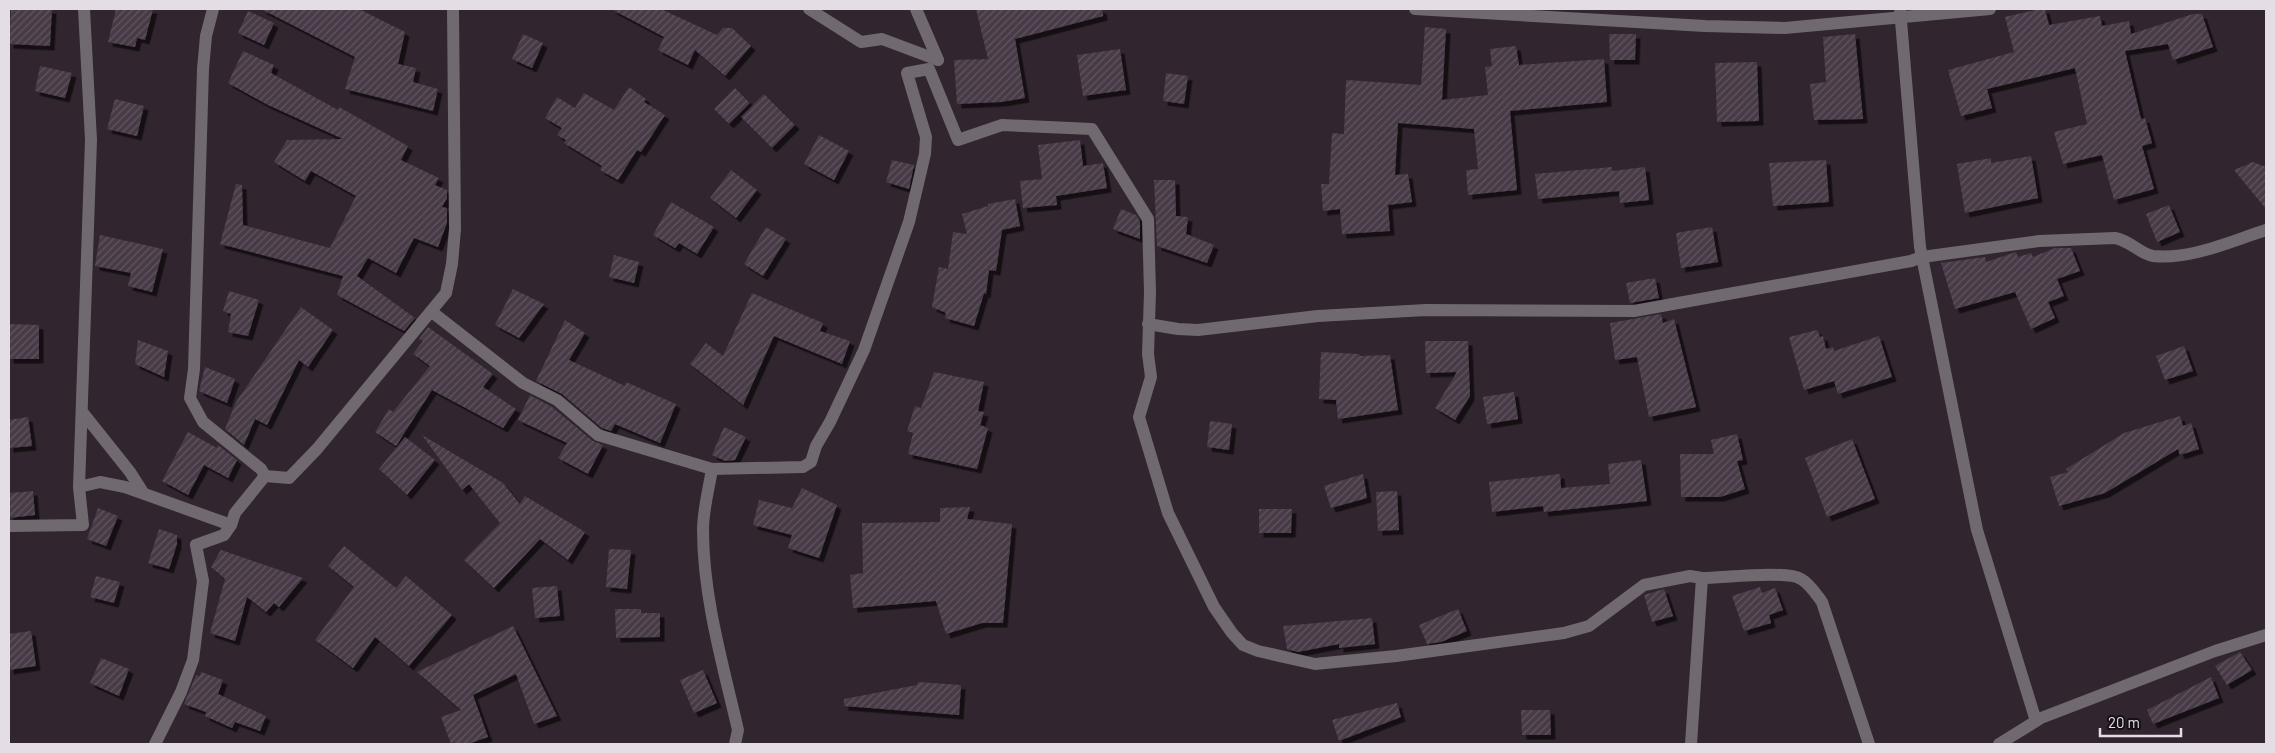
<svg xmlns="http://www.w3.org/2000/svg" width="2275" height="753" viewBox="0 0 2275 753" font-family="Barlow,sans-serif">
  <defs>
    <pattern id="building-hatch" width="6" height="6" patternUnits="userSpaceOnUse" patternTransform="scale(1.25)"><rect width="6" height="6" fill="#473a46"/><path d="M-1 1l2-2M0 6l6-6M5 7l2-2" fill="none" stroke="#615661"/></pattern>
    <filter id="shadow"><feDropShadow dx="4.5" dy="4.5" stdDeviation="0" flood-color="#0009"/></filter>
  </defs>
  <rect width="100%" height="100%" fill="#312530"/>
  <!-- building -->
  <g fill="url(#building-hatch)" filter="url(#shadow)">
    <polygon points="11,9 52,9 50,46 9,44"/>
    <polygon points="116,9 153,9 145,40 137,38 135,47 108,42"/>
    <polygon points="261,9 359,9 405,32 398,64 416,68 413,82 438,89 433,111 345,89 355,57"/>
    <polygon points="611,9 661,9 717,35 723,28 732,28 751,46 725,76 695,50 688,65 658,50 664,37"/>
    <polygon points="976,9 1102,9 1103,16 1015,39 1025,98 1001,102 957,104 954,60 988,59"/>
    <polygon points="2040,9 2045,9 2049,25 2100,16 2102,26 2129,21 2131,34 2193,14 2202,14 2213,47 2173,60 2168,44 2125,51 2141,119 2145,118 2152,143 2142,146 2154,189 2114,200 2102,155 2063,164 2054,132 2087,124 2075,68 1987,89 1992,108 1961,116 1948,70 2014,52 2005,17"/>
    <polygon points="248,11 274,23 264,45 238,33"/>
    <polygon points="1425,27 1446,29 1442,100 1488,95 1485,67 1492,66 1490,49 1516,46 1519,65 1604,59 1607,102 1510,111 1517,190 1468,195 1466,170 1478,169 1474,129 1398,123 1395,175 1408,174 1412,202 1388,205 1390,231 1342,234 1340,209 1323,211 1321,184 1329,184 1332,133 1344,134 1346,80 1421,85"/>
    <polygon points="523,34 543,43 532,68 512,59"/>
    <polygon points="1609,34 1636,34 1635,60 1610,60"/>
    <polygon points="1855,34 1863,119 1814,120 1810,84 1826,82 1823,37"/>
    <polygon points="1120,49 1126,90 1083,96 1077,55"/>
    <polygon points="243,51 274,65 271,73 338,110 339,107 408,146 401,160 439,178 435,185 447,190 447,198 442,207 447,208 447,223 438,247 414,238 396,273 368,258 357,276 415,318 404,331 337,295 343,276 220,244 236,184 242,185 243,225 330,248 356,196 311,171 305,181 274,162 287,140 343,139 268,105 228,83"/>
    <polygon points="1757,62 1759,121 1717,122 1715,63"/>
    <polygon points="40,66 72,73 65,98 35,91"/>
    <polygon points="1166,73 1188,76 1184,104 1163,101"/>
    <polygon points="629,87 646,99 644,102 665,115 641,152 637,150 618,180 600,170 602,166 564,143 566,140 557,135 562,128 545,118 557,97 575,108 584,93 614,110"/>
    <polygon points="735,88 750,103 729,124 714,109"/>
    <polygon points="764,94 795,125 772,148 741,117"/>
    <polygon points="115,99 144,106 137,136 107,129"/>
    <polygon points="819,135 849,151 834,180 804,164"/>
    <polygon points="1080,140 1083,166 1103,163 1107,188 1056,196 1057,205 1023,208 1020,181 1042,179 1038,145"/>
    <polygon points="2031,156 2038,198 1965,213 1957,164 1991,158 1991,163"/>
    <polygon points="892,160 914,165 909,189 886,182"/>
    <polygon points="1826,160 1829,202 1773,206 1769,163"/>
    <polygon points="2253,162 2266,167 2266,209 2234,170"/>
    <polygon points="1612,167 1612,171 1645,167 1649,200 1620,203 1619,191 1538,199 1535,174"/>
    <polygon points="731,170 757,190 736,218 710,198"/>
    <polygon points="1154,180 1175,180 1176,216 1188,217 1186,234 1214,245 1207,263 1157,246"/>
    <polygon points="1015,199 1020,226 1002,230 996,271 989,270 986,294 984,293 974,326 945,318 946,313 932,307 939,267 948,269 953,232 967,234 962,214 988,206 988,204"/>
    <polygon points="671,202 714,227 697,254 679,243 675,248 653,235"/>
    <polygon points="2169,205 2180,232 2157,242 2146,214"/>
    <polygon points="1121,209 1136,215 1140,221 1140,239 1113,229"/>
    <polygon points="766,227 786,239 763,276 744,264"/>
    <polygon points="1712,227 1718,262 1681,268 1676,233"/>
    <polygon points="100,235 163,249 152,292 128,286 131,273 95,266"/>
    <polygon points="2055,248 2071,248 2080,271 2057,279 2064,296 2048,302 2055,318 2031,329 2015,292 1955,309 1941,263 1985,257 1986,262 2016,252 2018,257 2031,253 2033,257"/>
    <polygon points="614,255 639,262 634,283 609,277"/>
    <polygon points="1655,278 1659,298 1630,303 1626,283"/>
    <polygon points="513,289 544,304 519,338 495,325"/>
    <polygon points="229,291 259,300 248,336 228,332 231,314 223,311"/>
    <polygon points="752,293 823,323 820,331 850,341 842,364 774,336 743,405 690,364 706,343 723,356"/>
    <polygon points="301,307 333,330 308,367 299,360 267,425 255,419 244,445 225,429 236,402"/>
    <polygon points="1661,314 1663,323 1674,319 1696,407 1649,417 1637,357 1615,360 1610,323"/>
    <polygon points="565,320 585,333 569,360 625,386 626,382 676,404 660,443 615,424 611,431 602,428 562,394 536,381"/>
    <polygon points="9,324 39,325 39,359 9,359"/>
    <polygon points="428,327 493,374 483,387 516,409 503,428 432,390 396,446 375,432 389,409 393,412 430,366 413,354 423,341 419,339"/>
    <polygon points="1817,330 1820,337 1823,336 1826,349 1833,347 1834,351 1879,336 1892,377 1838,394 1834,381 1804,390 1789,337"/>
    <polygon points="138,340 168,351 164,377 135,364"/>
    <polygon points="1425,341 1468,341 1470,396 1455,420 1435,408 1457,372 1426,373"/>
    <polygon points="2184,346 2193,371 2165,380 2156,356"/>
    <polygon points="1321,352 1359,354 1360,356 1390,355 1398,410 1338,419 1336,400 1319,399"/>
    <polygon points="205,367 235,379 227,403 199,391"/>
    <polygon points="934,372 984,382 978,411 984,412 980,425 988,428 977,469 908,454 913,433 907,431 915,406 921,408"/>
    <polygon points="1514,392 1518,419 1487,424 1483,397"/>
    <polygon points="530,395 552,407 593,441 603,445 588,474 558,458 567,443 518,420"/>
    <polygon points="2180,416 2183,426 2191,423 2199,449 2180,455 2178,449 2105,493 2059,506 2050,477 2068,472 2066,469 2124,433"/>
    <polygon points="28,417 32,446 9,448 9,420"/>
    <polygon points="1210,421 1232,424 1229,450 1207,447"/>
    <polygon points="724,427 746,437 735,460 725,461 712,455"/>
    <polygon points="188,432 217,448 218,445 237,460 228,478 204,465 188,495 162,481"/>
    <polygon points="1737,434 1743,460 1737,461 1745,489 1720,497 1681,497 1680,454 1714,454 1711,440"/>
    <polygon points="422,435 503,483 520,504 525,496 585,532 568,560 540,539 494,588 464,560 500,523 469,484 462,490"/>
    <polygon points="405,437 435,460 407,495 379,469"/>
    <polygon points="1852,439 1875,499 1827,517 1805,458"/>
    <polygon points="1641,460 1647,501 1544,512 1543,506 1492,512 1489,482 1560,474 1561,488 1610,484 1608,464"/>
    <polygon points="1363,474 1367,498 1331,508 1324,486"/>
    <polygon points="802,488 837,505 819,558 788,548 792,535 753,525 759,500 792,508"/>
    <polygon points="33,491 35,515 9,518 9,493"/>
    <polygon points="1397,491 1399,530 1378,531 1376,492"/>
    <polygon points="970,507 967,519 1012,524 1003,623 982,623 946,634 936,601 853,608 850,575 863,573 862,523 940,522 940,508"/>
    <polygon points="98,508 118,516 106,546 87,539"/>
    <polygon points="1259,509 1292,509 1291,533 1259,533"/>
    <polygon points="159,529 177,535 177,544 169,569 148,563"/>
    <polygon points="344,546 396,588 406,576 452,615 409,666 375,637 353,668 315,640 354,587 328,566"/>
    <polygon points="609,549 631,550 627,589 606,587"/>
    <polygon points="221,550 303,578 279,607 274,603 266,612 247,597 235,641 210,633 225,579 211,567"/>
    <polygon points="96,576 120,582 114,603 90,597"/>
    <polygon points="557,586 560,616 535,618 532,588"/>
    <polygon points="1760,587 1762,593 1775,588 1783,610 1769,615 1771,623 1744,631 1732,596"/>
    <polygon points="1664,589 1673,616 1652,622 1644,595"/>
    <polygon points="615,609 641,609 641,613 660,613 660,637 616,638"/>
    <polygon points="1458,609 1467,631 1441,642 1427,644 1419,625"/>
    <polygon points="1372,618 1375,644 1339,648 1339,644 1298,652 1287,649 1283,626"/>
    <polygon points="513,626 557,716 534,724 516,674 473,695 488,737 468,744 451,744 441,717 461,710 417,672"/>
    <polygon points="31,631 36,666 9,670 9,634"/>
    <polygon points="2240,652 2252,670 2227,685 2215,666"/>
    <polygon points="101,658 129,669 119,696 90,683"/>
    <polygon points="703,670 717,703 694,713 680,680"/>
    <polygon points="201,672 223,680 218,694 266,716 260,731 235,722 232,728 205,716 206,712 184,704 196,675 200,676"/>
    <polygon points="2211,677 2219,698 2153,724 2147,710"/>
    <polygon points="918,682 961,685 959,715 844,706 844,699 917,685"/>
    <polygon points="1397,703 1401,717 1339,741 1332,720"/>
    <polygon points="1521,710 1550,710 1551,735 1522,735"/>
  </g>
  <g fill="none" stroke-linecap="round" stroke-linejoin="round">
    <!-- minor -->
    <g stroke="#70696f" stroke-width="12">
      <polyline points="213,9 206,36 203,69 194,369 190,398 203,422 261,469 265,476"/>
      <polyline points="809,9 861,42 882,39 938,60"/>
      <polyline points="916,9 938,60"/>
      <polyline points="1415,9 1705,26 1785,28 1990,9"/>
      <polyline points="1900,9 1920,247 1977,530 2036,721"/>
      <path d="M432,312L523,383L557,400L598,435L712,469L803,467L811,462L816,446L830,422L864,350L909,222L925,154L926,137L907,73L929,69L958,140L1002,125L1092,129L1148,219L1150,292L1148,354L1151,377L1139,417L1168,513L1214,607L1232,633L1243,645L1258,651L1315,664L1396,656L1564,633L1589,626L1644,585L1690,576L1702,578C1723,578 1785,570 1801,579C1810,584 1816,594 1822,602L1869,744"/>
      <path d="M1148,324L1178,329L1198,330L1318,316L1426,310L1634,311L1911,261L1922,257L2039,241L2115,238C2131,241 2140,254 2153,256C2191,260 2231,241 2266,230"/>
      <polyline points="83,413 130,472 142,491"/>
      <path d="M712,469C709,488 703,510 703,530C703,597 723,665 738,730L735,744"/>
      <polyline points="265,476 289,478 317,449 446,293 452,264 455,229 453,9"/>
      <polyline points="79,487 91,140 84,9"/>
      <polyline points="9,526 83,525 79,487 100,482 125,487 231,525"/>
      <polyline points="155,744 181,692 193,660 203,581 196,545 224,535 231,525 235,513 265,476"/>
      <polyline points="1691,744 1702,578"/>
      <polyline points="1999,744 2041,718 2215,651 2266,635"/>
    </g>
  </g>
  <!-- border -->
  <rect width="2275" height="753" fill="none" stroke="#e5dde5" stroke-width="20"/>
  <!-- scale -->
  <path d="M2100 728v8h81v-8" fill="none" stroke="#e5dde5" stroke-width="2.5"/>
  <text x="2108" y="728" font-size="15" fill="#e5dde5" stroke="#151015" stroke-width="4" paint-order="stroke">20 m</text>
</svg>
